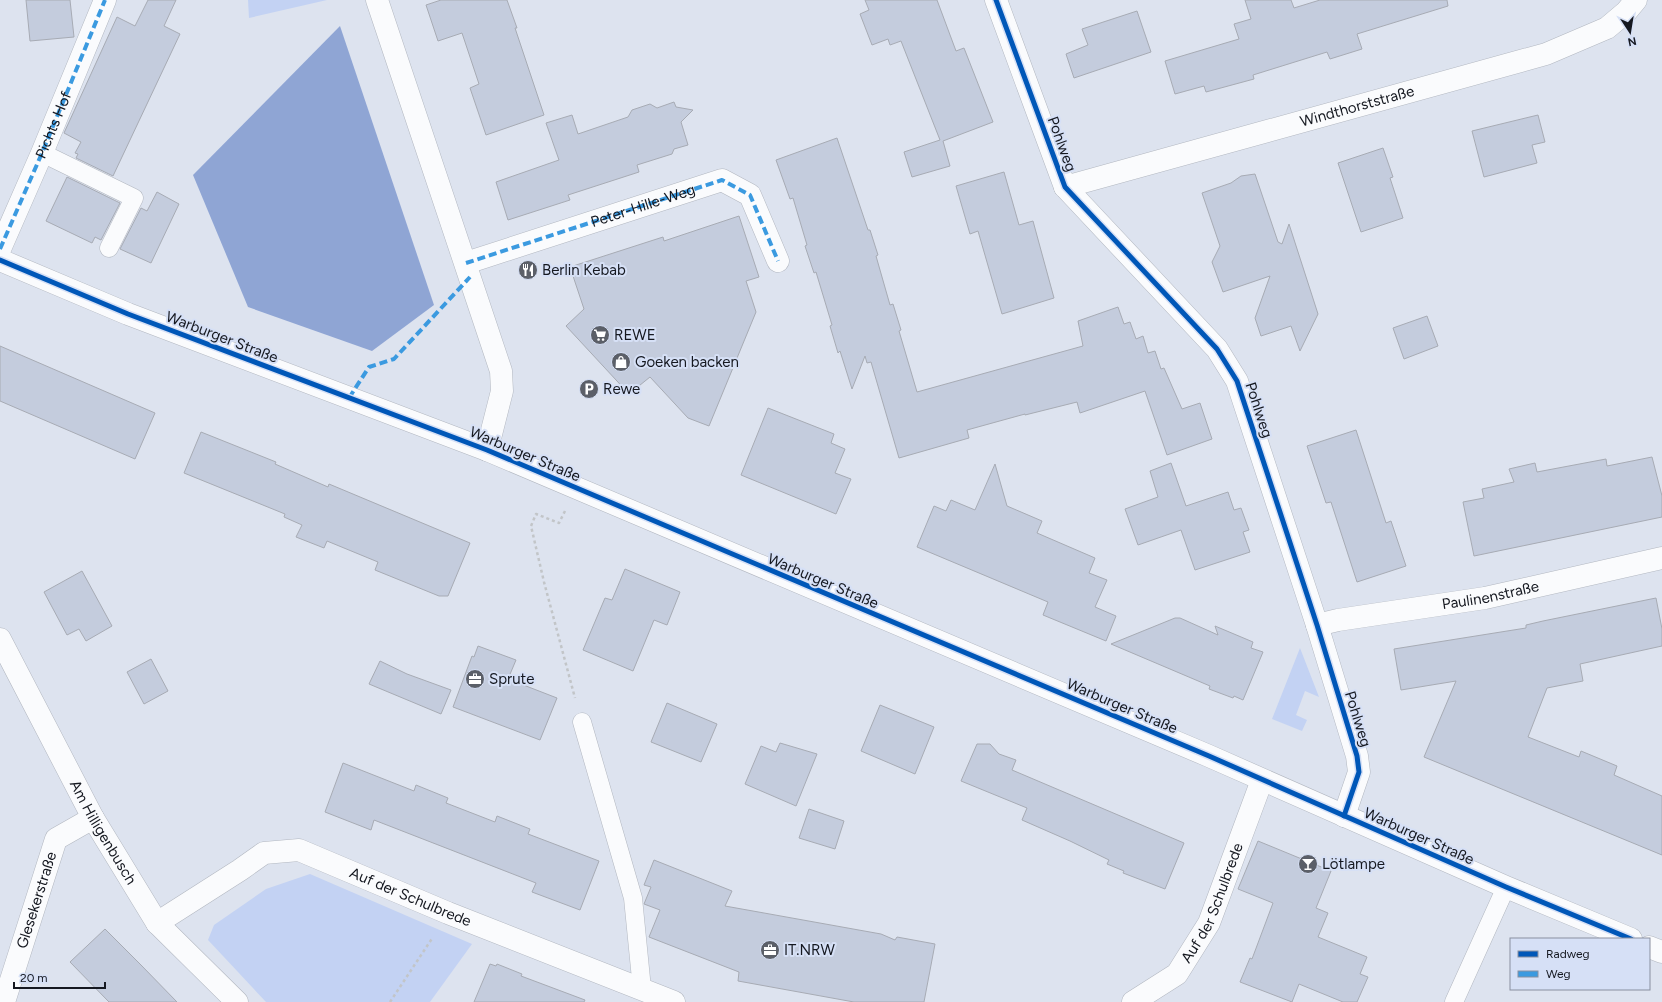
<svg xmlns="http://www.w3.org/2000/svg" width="1662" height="1002" viewBox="0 0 1662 1002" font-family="Figtree,sans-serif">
  <rect width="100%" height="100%" fill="#dde3ef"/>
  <!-- green -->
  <g fill="#c3d2f3">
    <polygon points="248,0 327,0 249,18"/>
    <polygon points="1300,648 1319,697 1305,691 1296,715 1307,720 1302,731 1272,719"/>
    <polygon points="310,874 472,944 430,1002 266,1002 208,940 214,925 266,889"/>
  </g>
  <!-- water -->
  <polygon fill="#8fa5d4" points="340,26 434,305 372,351 248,307 193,175"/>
  <!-- building -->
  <g fill="#c4ccdd" stroke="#a7abb4">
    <polygon points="26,0 70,0 74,37 30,41"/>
    <polygon points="148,0 176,0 164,26 180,34 113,176 76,158 78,154 75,153 81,142 64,133 117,17 135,26"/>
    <polygon points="441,0 507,0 517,28 515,28 544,115 486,135 470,88 479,84 462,33 438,41 426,5"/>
    <polygon points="865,0 937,0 956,51 964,48 993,122 943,141 950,166 912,177 904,152 940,140 901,41 890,45 888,39 872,45 860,14 869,10"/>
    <polygon points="1245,0 1291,0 1294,8 1320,0 1447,0 1448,6 1357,34 1362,49 1330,59 1327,52 1253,75 1254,79 1206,92 1204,86 1175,94 1165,61 1239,39 1234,24 1251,19"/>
    <polygon points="1137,11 1151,52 1074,78 1066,54 1088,45 1082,29"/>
    <polygon points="674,102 676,107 693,110 681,122 688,145 674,149 672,154 637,165 639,172 568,195 570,200 508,220 496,182 559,160 546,123 572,115 578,134 628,117 632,110 650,104 657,108"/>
    <polygon points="1538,115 1545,142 1532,145 1537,163 1484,177 1472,131"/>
    <polygon points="837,138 868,230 870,230 878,255 876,256 890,305 893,304 901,330 899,331 917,392 1083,346 1078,321 1118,307 1124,324 1130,322 1136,339 1143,336 1148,353 1155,351 1161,369 1164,368 1182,409 1200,403 1212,439 1167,455 1145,391 1080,413 1077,402 1025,415 1025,414 967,430 969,438 899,458 871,362 867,363 865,356 852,389 840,351 838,353 830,326 832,325 816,272 814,273 805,246 807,245 793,198 790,199 776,160"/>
    <polygon points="1383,148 1393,177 1390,178 1403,218 1361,232 1338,163"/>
    <polygon points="1004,172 1019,225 1033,221 1054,298 1002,314 978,231 970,234 956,186"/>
    <polygon points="1255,174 1278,242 1282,244 1289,224 1318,314 1300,351 1291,326 1261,336 1255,318 1270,276 1223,292 1212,262 1220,246 1202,193 1231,183 1241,176"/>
    <polygon points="67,177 120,203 101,240 95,237 92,243 46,221"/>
    <polygon points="157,192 179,204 151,263 120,249 141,208 147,211"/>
    <polygon points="739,216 759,277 746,281 756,312 709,426 688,418 650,377 629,394 566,326 584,309 570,267 663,237 664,241"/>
    <polygon points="1427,316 1438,346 1404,359 1393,328"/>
    <polygon points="0,346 155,413 135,459 0,401"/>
    <polygon points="768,408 834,434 831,443 845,449 835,473 851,479 836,514 741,475"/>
    <polygon points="1356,430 1386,523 1391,521 1406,566 1357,582 1331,502 1326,503 1307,446"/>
    <polygon points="201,432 276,462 275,464 328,487 329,484 470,543 448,596 439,596 375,570 378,562 327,541 324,548 296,537 302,525 284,517 285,514 184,473"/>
    <polygon points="1652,457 1662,496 1662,517 1474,556 1463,502 1484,498 1482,489 1514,482 1509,469 1535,463 1537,472 1606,459 1607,466"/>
    <polygon points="1171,463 1186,506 1228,492 1234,510 1241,508 1249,530 1243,532 1250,552 1195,570 1181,530 1138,545 1125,509 1158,497 1150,471"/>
    <polygon points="995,464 1007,506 1042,521 1037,533 1095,558 1089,573 1107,580 1095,607 1116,616 1106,641 1043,615 1048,602 917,547 934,506 946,511 951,500 975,510"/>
    <polygon points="625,569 680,592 667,625 654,620 633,671 583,650 605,598 612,600"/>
    <polygon points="82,571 112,626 86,641 79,629 67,635 44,592"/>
    <polygon points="1656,598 1662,629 1662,646 1580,664 1583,681 1547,688 1528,737 1579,757 1581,751 1617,766 1614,775 1662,796 1662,855 1424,757 1456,681 1401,690 1394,649 1526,628 1526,625 1543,621"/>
    <polygon points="1175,618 1180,618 1218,635 1215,626 1253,642 1251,648 1263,652 1243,700 1234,696 1233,698 1209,689 1210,686 1111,644"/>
    <polygon points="478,646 516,660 508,679 557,698 540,740 453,707 472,656 474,657"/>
    <polygon points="151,659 168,691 144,704 127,672"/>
    <polygon points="380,661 407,674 451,690 441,714 369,684"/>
    <polygon points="667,703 717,724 701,762 651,742"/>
    <polygon points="880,705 934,727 915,774 861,751"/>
    <polygon points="780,743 817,754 796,806 745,784 761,746 776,752"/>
    <polygon points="977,744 990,744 999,754 1016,760 1012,770 1184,843 1165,889 1123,873 1124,871 1107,864 1109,860 1070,841 1022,820 1027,808 961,781"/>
    <polygon points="343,763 414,791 416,785 448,798 446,803 495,822 497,816 530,829 528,834 599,861 580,910 532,892 536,883 374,820 371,830 325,812"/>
    <polygon points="809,809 844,821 835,849 799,838"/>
    <polygon points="1258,841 1331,871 1316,908 1328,913 1318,937 1367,957 1360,974 1368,977 1357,1002 1343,1002 1299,984 1292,1002 1240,982 1250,958 1252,959 1273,903 1238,889"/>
    <polygon points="654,860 732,891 725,906 881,934 895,940 897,937 935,944 924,1002 854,1002 738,981 739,972 649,937 660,910 644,904 651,887 644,885"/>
    <polygon points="105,929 141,965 177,1002 109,1002 70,962"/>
    <polygon points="490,964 496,966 497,964 522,974 521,976 585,1000 584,1002 474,1002"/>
  </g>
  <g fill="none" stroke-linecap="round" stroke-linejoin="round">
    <defs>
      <g id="service">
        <polyline points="42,153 134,198 109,248"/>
        <polyline points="582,722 633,898 642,989"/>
        <polyline points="1454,1002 1506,887"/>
      </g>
      <g id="minor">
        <polyline points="377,0 501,371 502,391 487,450"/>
        <polyline points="996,0 1065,187 1217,349 1237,381 1317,625 1357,756 1359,772 1344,816"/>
        <path id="s1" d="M1065,187L1546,54L1607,28L1626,12L1636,0"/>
        <polyline points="0,249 42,153 105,0"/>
        <path id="s2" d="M466,263L722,180L750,195L778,261"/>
        <path id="s3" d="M1317,625L1338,620L1485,598L1662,558"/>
        <path id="s4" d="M0,639L93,818L157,923L237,1002"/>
        <path id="s5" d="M157,923L240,870L264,853L299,850L448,913L674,1002"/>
        <path id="s6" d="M4,1002L56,839L93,818"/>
        <path id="s7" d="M1133,1002L1177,974L1209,923L1262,780"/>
      </g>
      <g id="secondary">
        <polyline points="0,260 128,314 487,450 1209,756 1506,887 1631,939"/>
        <polyline points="1649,947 1662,952"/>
      </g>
    </defs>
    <!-- service casing -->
    <use href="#service" stroke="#b2b7c0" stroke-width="19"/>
    <!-- minor casing -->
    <use href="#minor" stroke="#b2b7c0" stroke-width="23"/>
    <!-- secondary casing -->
    <use href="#secondary" stroke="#b2b7c0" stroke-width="23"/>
    <!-- path -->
    <g stroke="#c2c5c8" stroke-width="2.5" stroke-dasharray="3 3" stroke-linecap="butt">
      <polyline points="565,511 559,523 536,514 531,526 544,582 575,698"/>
      <polyline points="390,1002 433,937"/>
    </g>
    <!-- service -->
    <use href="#service" stroke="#fafbfd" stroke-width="18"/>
    <!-- minor -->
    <use href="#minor" stroke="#fafbfd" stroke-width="22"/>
    <!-- secondary -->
    <use href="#secondary" stroke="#fafbfd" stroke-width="22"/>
    <!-- quiet -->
    <g stroke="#3b9ae0" stroke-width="4" stroke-dasharray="8 4" stroke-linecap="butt">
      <path id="s8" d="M0,249L42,153L105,0"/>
      <polyline points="466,263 722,180 750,195 778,261"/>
      <polyline points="349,398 369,367 394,359 470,277"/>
    </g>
    <defs>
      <g id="cycleway">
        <polyline points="996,0 1065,187 1217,349 1237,381 1317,625 1357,756 1359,772 1344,816"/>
        <polyline points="0,260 128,314 487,450 1209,756 1506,887 1631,939"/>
      </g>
    </defs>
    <!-- cycleway casing -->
    <use href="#cycleway" stroke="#d6e0f6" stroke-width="8"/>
    <!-- cycleway -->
    <use href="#cycleway" stroke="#0057b8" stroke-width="5"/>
  </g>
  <!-- icons -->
  <defs>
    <symbol id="restaurant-disc" viewBox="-11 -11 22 22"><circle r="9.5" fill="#5b5f68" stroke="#d6e0f6"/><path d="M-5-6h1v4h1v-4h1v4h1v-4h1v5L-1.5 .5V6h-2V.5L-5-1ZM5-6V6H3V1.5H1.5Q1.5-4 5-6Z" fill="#fff"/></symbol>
    <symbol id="supermarket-disc" viewBox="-11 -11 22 22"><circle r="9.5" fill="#5b5f68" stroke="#d6e0f6"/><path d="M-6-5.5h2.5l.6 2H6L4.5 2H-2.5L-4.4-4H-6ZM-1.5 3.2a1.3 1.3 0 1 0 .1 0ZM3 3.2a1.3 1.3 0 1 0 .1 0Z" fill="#fff"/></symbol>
    <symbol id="shop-disc" viewBox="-11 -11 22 22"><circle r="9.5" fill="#5b5f68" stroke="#d6e0f6"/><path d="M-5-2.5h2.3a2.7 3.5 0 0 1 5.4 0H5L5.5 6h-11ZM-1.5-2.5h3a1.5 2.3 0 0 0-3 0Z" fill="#fff"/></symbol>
    <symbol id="parking-disc" viewBox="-11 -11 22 22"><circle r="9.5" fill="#5b5f68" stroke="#d6e0f6"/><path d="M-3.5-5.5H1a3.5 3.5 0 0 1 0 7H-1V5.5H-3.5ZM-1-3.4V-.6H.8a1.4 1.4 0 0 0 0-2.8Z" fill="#fff"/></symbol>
    <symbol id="office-disc" viewBox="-11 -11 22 22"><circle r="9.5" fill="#5b5f68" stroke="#d6e0f6"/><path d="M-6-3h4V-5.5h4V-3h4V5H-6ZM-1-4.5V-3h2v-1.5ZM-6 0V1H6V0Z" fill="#fff"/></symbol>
    <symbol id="bar-disc" viewBox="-11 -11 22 22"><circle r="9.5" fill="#5b5f68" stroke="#d6e0f6"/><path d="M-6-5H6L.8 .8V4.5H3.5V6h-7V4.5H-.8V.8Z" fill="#fff"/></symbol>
  </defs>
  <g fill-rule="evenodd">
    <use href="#restaurant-disc" x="517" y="259" width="22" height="22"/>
    <use href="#supermarket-disc" x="589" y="324" width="22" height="22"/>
    <use href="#shop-disc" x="610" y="351" width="22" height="22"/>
    <use href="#parking-disc" x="578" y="378" width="22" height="22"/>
    <use href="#office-disc" x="464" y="668" width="22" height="22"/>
    <use href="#bar-disc" x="1297" y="853" width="22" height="22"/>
    <use href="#office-disc" x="759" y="939" width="22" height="22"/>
  </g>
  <g text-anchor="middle" stroke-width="4" stroke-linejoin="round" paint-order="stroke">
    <!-- street labels -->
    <g font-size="15" fill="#151820" stroke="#d6e0f6">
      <text dy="5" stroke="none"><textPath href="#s1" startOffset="303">Windthorststraße</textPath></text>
      <text dy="5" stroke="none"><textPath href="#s8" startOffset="135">Pichts Hof</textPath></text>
      <text transform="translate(1062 144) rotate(70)" y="5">Pohlweg</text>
      <text dy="5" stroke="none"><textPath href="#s2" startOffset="186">Peter-Hille-Weg</textPath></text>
      <text transform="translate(222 337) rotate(21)" y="5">Warburger Straße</text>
      <text transform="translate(1259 410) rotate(72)" y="5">Pohlweg</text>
      <text transform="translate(525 454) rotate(23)" y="5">Warburger Straße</text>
      <text transform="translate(823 581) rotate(23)" y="5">Warburger Straße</text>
      <text dy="5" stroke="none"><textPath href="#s3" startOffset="176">Paulinenstraße</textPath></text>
      <text transform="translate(1122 706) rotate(23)" y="5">Warburger Straße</text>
      <text transform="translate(1358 719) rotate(73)" y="5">Pohlweg</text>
      <text dy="5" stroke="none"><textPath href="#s4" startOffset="219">Am Hilligenbusch</textPath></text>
      <text transform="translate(1419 836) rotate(24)" y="5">Warburger Straße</text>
      <text dy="5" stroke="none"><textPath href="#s5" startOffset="284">Auf der Schulbrede</textPath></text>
      <text dy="5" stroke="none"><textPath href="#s6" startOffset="107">Glesekerstraße</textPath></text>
      <text dy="5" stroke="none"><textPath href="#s7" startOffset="132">Auf der Schulbrede</textPath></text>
    </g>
    <!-- poi labels -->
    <g font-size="15" fill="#151820" stroke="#d6e0f6" text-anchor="start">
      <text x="542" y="275">Berlin Kebab</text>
      <text x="614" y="340">REWE</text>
      <text x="635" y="367">Goeken backen</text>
      <text x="603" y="394">Rewe</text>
      <text x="489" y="684">Sprute</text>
      <text x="1322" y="869">Lötlampe</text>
      <text x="784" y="955">IT.NRW</text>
    </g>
  </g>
  <!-- legend -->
  <rect x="1510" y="938" width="140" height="52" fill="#d6e0f6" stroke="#8990a0"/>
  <rect x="1518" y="951" width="20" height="6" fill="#0057b8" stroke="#8990a0"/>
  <text x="1546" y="958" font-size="12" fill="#151820">Radweg</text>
  <rect x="1518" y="971" width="20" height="6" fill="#3b9ae0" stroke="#8990a0"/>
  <text x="1546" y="978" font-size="12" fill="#151820">Weg</text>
  <!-- north arrow -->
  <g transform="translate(1630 32) rotate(168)" stroke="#d6e0f6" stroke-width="3" paint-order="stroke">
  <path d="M0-3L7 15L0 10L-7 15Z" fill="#151820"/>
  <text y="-6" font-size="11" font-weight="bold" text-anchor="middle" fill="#151820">N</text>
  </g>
  <!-- scale -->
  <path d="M14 982v6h91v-6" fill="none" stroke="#151820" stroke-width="2"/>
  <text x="20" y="982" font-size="12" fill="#151820" stroke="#d6e0f6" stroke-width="3" paint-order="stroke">20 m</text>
</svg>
